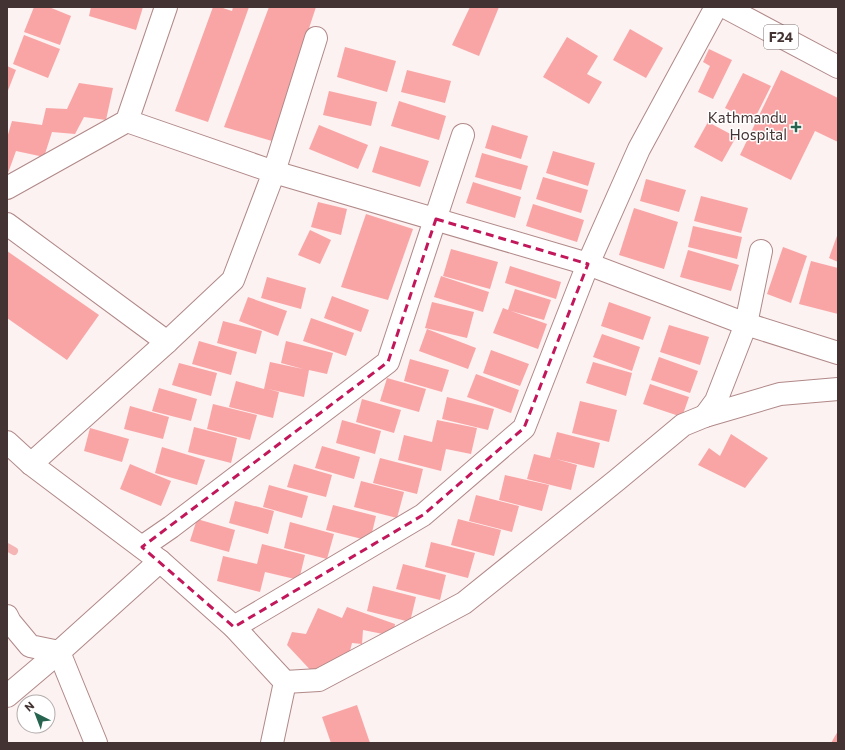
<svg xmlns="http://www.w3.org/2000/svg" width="845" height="750" viewBox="0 0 845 750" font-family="Commissioner,sans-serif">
  <rect width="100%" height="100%" fill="#fbf2f1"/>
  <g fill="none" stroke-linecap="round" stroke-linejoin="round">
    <!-- stream -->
    <polyline stroke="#f5b5b5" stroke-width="8" points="7,547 14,551"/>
  </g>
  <!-- building -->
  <g fill="#f9a5a6">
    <polygon points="34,7 49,7 71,16 60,45 24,32"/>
    <polygon points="91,7 143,7 136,30 89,16"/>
    <polygon points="213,7 220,7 232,11 233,7 249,7 208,122 175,111"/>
    <polygon points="269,7 316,7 272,141 224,127"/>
    <polygon points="470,7 499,7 479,56 452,45"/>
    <polygon points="630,29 663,48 646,78 613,60"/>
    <polygon points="24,35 60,49 48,78 13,64"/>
    <polygon points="567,37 598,56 587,74 602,82 589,104 543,77"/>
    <polygon points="345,47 396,61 387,92 337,77"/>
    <polygon points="709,49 732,60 713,99 698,92 710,66 703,62"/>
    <polygon points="7,66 16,70 7,93"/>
    <polygon points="407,70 451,81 445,103 401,92"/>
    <polygon points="781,70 838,98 838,142 815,131 791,180 740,155"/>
    <polygon points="743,73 771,86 753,122 725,108"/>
    <polygon points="79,83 113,88 106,120 84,117 75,134 52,132 44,157 16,151 8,173 7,173 7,138 12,121 42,125 46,108 67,109"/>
    <polygon points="329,91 377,102 371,126 323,115"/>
    <polygon points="399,101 446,116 439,140 391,126"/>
    <polygon points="708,122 736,137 722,162 694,147"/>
    <polygon points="319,125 368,145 358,169 309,149"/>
    <polygon points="492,125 528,136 521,159 485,148"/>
    <polygon points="380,146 429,161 420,187 372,172"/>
    <polygon points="553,151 595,163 588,186 546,173"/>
    <polygon points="482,153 528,166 521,190 475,177"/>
    <polygon points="543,177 588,190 581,213 536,199"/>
    <polygon points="646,179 686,190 679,212 640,201"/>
    <polygon points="473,182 521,197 515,218 466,203"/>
    <polygon points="701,196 748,208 741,233 694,221"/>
    <polygon points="318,202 347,209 341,235 311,227"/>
    <polygon points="533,204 584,220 577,242 526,226"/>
    <polygon points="634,208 678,222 664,269 619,255"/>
    <polygon points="366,214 413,229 388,300 341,287"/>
    <polygon points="693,226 742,237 737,259 688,247"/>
    <polygon points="310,230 331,240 320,264 298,255"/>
    <polygon points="838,233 838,262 829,258"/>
    <polygon points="783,247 807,256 791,303 767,294"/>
    <polygon points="451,249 498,262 490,289 443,276"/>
    <polygon points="688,250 739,265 731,291 680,277"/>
    <polygon points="7,251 99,315 67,360 7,318"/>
    <polygon points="811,261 838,268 838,314 799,304"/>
    <polygon points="510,266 561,282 556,299 505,283"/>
    <polygon points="441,276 489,292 483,312 434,297"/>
    <polygon points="267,277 306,288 301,309 261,298"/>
    <polygon points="515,289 551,300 544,320 511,311 547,324 538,349 493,333 503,308 508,310"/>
    <polygon points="332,296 369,310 361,332 324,318"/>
    <polygon points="248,297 287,311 278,336 239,321"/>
    <polygon points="432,302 474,312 467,338 425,328"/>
    <polygon points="609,302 651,317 643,340 601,326"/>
    <polygon points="311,318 354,333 346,356 303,341"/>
    <polygon points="223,321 262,331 256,354 217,343"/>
    <polygon points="669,325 709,337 700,365 660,352"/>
    <polygon points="427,329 476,348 468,369 419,351"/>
    <polygon points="602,334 640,347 632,371 593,357"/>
    <polygon points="199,341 237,352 231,375 192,364"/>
    <polygon points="286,341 333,353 327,374 309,370 304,397 268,389 279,392 273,418 229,407 236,381 264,389 270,362 303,369 281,363"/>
    <polygon points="491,350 529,364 520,386 483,373"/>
    <polygon points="659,357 698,371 690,393 651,380"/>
    <polygon points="410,359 449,370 442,392 404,381"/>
    <polygon points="593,362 632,373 626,396 586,383"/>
    <polygon points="179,363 217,373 211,396 172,385"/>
    <polygon points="476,374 519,390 511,413 467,397"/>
    <polygon points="387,378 426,389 419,412 380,401"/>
    <polygon points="650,384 689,397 682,417 643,404"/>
    <polygon points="159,388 197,399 191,421 152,411"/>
    <polygon points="447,397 494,409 488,430 442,419"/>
    <polygon points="362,399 401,410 394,433 356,422"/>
    <polygon points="580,401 617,410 609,442 572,433"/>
    <polygon points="213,404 257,415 250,440 207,429"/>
    <polygon points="130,406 169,417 163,439 124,429"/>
    <polygon points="342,420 381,431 375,454 336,443"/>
    <polygon points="437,420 477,428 471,454 446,449 441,471 398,460 404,435 432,442"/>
    <polygon points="194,427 237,438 231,463 188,452"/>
    <polygon points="90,428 129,439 122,462 84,451"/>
    <polygon points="557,432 600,443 594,468 556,459 577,465 571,490 527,479 534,454 550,458"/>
    <polygon points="731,434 768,458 745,488 698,465 709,448 720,456"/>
    <polygon points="322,446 360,457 354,479 315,468"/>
    <polygon points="162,447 205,460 197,485 155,473"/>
    <polygon points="380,458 423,469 417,494 373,483"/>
    <polygon points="130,464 171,481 161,506 120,489"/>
    <polygon points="294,464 332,475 326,497 287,487"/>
    <polygon points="505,475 549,485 542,511 499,500"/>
    <polygon points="361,481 404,492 397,518 354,507"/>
    <polygon points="269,485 308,496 302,518 263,507"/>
    <polygon points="476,495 519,506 512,532 469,521"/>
    <polygon points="235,501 274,511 268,534 229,523"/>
    <polygon points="333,505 376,516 370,541 326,530"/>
    <polygon points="197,519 235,530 229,552 190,541"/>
    <polygon points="458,519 501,530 494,556 451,545"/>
    <polygon points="290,522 334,534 327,559 284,548"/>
    <polygon points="431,542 475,553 468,578 425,567"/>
    <polygon points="262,544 305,555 299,580 265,572 260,592 217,581 223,556 257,564"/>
    <polygon points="403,564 446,575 440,600 396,589"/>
    <polygon points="373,586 416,597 410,622 367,611"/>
    <polygon points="347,607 395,624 393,636 363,630 362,644 352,643 348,659 316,676 287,645 292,632 306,634 318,608 342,618"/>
    <polygon points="357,705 370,743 331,743 322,717"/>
    <polygon points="838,731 838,743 831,743"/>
  </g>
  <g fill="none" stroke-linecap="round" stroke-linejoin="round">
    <defs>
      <g id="minor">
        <polyline points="316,38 274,172 588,264 746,324 838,353"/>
        <polyline points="7,188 127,121 166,7"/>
        <polyline points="7,224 167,342"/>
        <polyline points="705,416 716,401 746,324 761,251"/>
        <polyline points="7,442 31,464 160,561 234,627 285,682 319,680 464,603 617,480 683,425 705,416 780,394 838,389"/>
        <polyline points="31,464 167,342 233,280 274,172 127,121"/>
        <polyline points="142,547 171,527 388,362 463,135"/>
        <polyline points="7,616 10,622 30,646 59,652 96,743"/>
        <polyline points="234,627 423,515 524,428 588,264 639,149 716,7"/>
        <polyline points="7,696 59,652 160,561"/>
        <polyline points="272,743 285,682"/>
      </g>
      <polyline id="primary" points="725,7 838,67"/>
    </defs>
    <!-- minor casing -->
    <use href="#minor" stroke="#b18888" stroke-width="24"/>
    <!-- primary casing -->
    <use href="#primary" stroke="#b18888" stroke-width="24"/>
    <!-- minor -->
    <use href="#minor" stroke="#fff" stroke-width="22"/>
    <!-- primary -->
    <use href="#primary" stroke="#fff" stroke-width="22"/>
  </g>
  <!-- marked area -->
  <path fill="none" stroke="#c2185b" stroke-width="3" stroke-dasharray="8 5" stroke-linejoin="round" d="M436,219L588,264L524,428L423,515L234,627L142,547L388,362Z"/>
  <!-- markers -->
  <path fill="#266450" stroke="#fff" stroke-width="1.5" d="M794 121h4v4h4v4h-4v4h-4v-4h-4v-4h4z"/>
  <g text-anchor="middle" stroke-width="3" stroke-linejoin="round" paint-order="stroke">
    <!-- shield labels -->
    <rect fill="#fff" stroke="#7c7070" stroke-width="1" x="764" y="25" width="34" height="24" rx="3"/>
    <g font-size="14" font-weight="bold" fill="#433">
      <text x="781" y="42">F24</text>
    </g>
    <!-- poi labels -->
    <g font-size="15" fill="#433" stroke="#fff" text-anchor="end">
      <text x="787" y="123">Kathmandu<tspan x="787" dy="17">Hospital</tspan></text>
    </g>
  </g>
  <!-- border -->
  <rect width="845" height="750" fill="none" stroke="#443333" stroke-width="16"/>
  <!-- north arrow -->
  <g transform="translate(36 714) rotate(318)"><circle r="19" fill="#ffffff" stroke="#b4adad"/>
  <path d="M0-3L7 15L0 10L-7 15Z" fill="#266450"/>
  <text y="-6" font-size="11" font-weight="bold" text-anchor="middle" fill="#443333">N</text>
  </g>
</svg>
